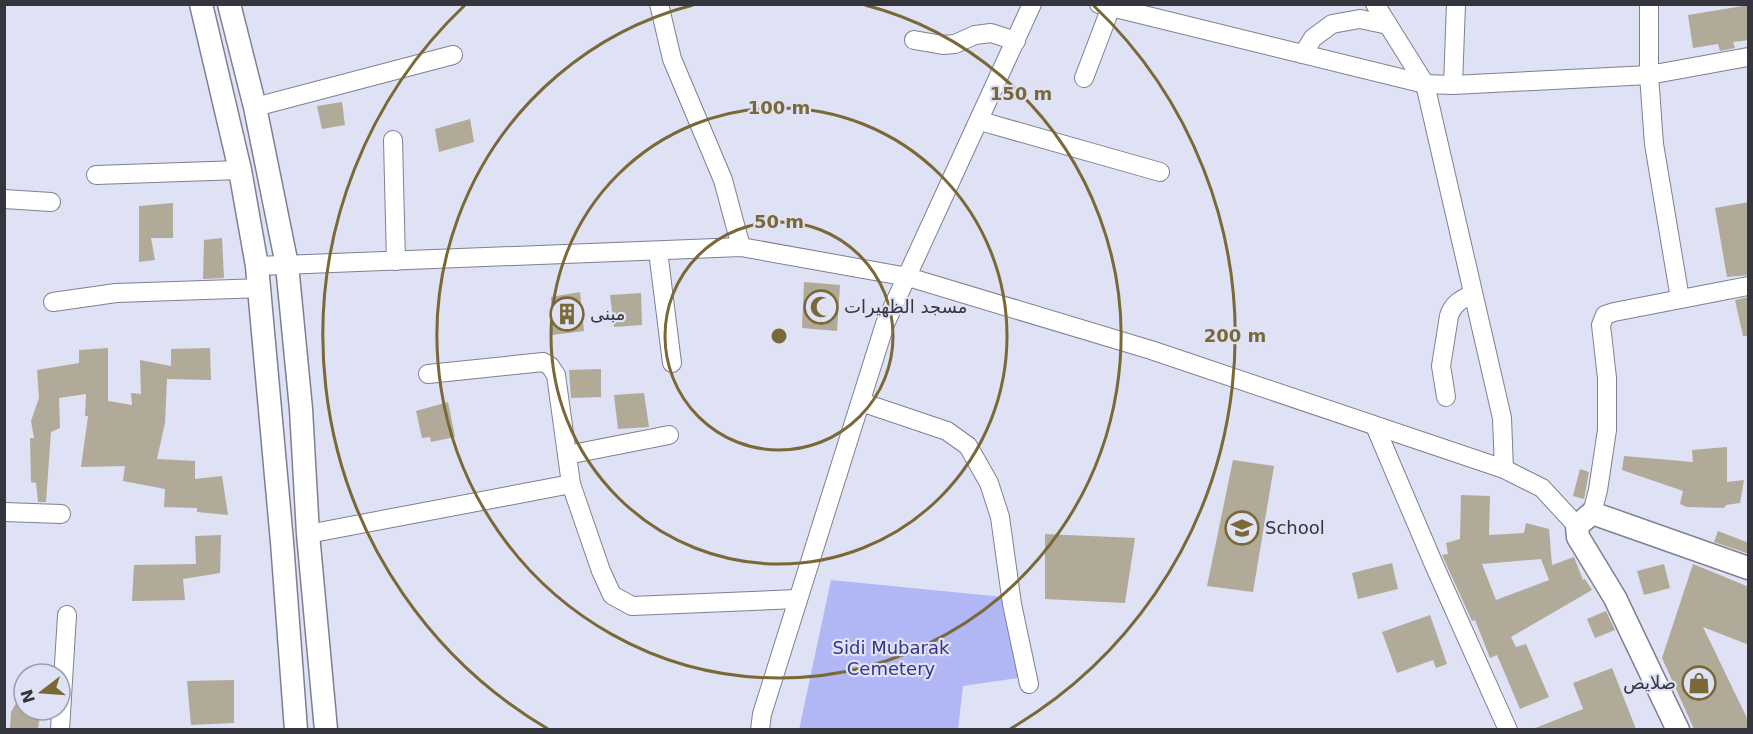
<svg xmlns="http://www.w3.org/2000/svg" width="1753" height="734" viewBox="0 0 1753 734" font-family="'DejaVu Sans','Noto Naskh Arabic',sans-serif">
  <rect width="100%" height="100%" fill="#dfe1f5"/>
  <!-- green -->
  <polygon fill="#b1b6f5" points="831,580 1003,597 1018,678 963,686 958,729 799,730"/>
  <!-- building -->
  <g fill="#b1aa98" fill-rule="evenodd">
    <polygon points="1749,5 1749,40 1733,42 1735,48 1720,51 1718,44 1693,48 1688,15"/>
    <polygon points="342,102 345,125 322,129 317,106"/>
    <polygon points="470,119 474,142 439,152 435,129"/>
    <polygon points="1749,202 1749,275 1727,277 1715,208"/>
    <polygon points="173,203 173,238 151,238 155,260 139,262 139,206"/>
    <polygon points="222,238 224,278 203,279 204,240"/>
    <polygon points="804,282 840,285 837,331 802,328"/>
    <polygon points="580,292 584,331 552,335 551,297"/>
    <polygon points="641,293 642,325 614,327 610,295"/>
    <polygon points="1749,297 1749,336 1743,336 1735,300"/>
    <polygon points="108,348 108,401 132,405 131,393 141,394 140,360 171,366 171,349 210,348 211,380 167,379 165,423 157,459 195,461 195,479 222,476 228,515 197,512 197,508 164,507 165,489 123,481 125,466 81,467 88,416 85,416 86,394 59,398 60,428 51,432 46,502 38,502 36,483 31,482 30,438 34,438 31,421 39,398 37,370 79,363 79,350"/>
    <polygon points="601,369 601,397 571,398 569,370"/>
    <polygon points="644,393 649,427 618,429 614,395"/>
    <polygon points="448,402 455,437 431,442 430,437 422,438 416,411"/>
    <polygon points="1727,447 1727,482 1744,480 1740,503 1726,505 1724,508 1687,507 1680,504 1683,491 1622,470 1624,456 1693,462 1692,450"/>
    <polygon points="1233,460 1274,466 1253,592 1207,586"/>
    <polygon points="1580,469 1589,472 1584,499 1573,496"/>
    <path d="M1461,495L1490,496L1489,535L1524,533L1526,523L1549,529L1552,565L1574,557L1583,580L1585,579L1592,590L1511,637L1516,647L1526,644L1549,697L1520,709L1497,655L1490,658L1475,620L1472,621L1442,555L1448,554L1446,543L1460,539ZM1541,559L1549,580L1496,600L1482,564Z"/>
    <polygon points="1718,531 1749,543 1749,554 1714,542"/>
    <polygon points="1045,534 1135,538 1125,603 1045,599"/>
    <polygon points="221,535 220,573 183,579 185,600 132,601 134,565 196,564 195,536"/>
    <polygon points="1392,563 1398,589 1358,599 1352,573"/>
    <polygon points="1664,564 1670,588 1644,595 1637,571"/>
    <polygon points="1693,564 1749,587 1749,645 1703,627 1746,716 1749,729 1694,729 1662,658"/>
    <polygon points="1606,611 1615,630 1595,638 1587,619"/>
    <polygon points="1430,615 1447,664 1436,668 1433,660 1397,673 1382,632"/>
    <polygon points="1612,668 1636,729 1533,729 1583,709 1573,683"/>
    <polygon points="234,680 234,723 191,725 187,681"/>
    <polygon points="24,690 24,710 41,710 38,729 10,729 11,712"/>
  </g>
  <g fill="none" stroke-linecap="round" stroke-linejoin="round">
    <defs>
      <g id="minor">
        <polyline points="659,4 672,59 723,180 741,247"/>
        <polyline points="1099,4 1425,84 1453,85 1649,75 1748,57"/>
        <polyline points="1375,4 1425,84 1502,418 1504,469"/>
        <polyline points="1649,4 1649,75 1654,144 1680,299"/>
        <polyline points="914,40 943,45 955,44 975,35 991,33 1016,41"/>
        <polyline points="1303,54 1313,38 1332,24 1360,19 1388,25"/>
        <polyline points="1084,78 1111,7"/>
        <polyline points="1453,85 1456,4"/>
        <polyline points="255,107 453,55"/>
        <polyline points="980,121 1160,172"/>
        <polyline points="393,140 396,261"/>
        <polyline points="96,175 240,170"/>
        <polyline points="4,199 51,202"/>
        <polyline points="658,251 672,363"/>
        <polyline points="257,266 741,247 908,277 1151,350 1504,469 1542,488 1577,526"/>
        <polyline points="53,302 116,293 260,288"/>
        <polyline points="428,374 543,362 550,366 556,375 571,484 601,571 612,595 632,606 798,599"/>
        <path d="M1446,397L1441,366L1449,316C1453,303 1462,299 1473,294"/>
        <polyline points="861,402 947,431 968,446 989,483 1000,517 1012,604 1029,684"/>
        <polyline points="1375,426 1435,567 1508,730"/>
        <polyline points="567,455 669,435"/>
        <polyline points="4,512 61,514"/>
        <polyline points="1592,513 1598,490 1607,430 1607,378 1601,325 1605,315 1614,312 1748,286"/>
        <polyline points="308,534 571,484"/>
        <polyline points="60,730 67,615"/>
        <polyline points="760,730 762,714 885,324 1032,4"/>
      </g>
      <g id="major">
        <polyline points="201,4 240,170 257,266 282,542 296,730"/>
        <polyline points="229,4 255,107 287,265 301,409 308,534 326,730"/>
        <polyline points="1678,730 1615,598 1578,537 1577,526 1592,513 1748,568"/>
      </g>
    </defs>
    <!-- minor casing -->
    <use href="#minor" stroke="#7e8092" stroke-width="20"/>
    <!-- major casing -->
    <use href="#major" stroke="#7e8092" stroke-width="25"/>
    <!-- minor -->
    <use href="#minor" stroke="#fff" stroke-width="18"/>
    <!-- major -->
    <use href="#major" stroke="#fff" stroke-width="22"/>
  </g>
  <!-- distance rings -->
  <g fill="none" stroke="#7a6836" stroke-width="3">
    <circle cx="779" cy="336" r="114"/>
    <circle cx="779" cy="336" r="228"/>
    <path d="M865 5A342 342 0 1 1 693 5"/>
    <path d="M548 729A456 456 0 0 1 465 5M1093 5A456 456 0 0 1 1010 729"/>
  </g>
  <!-- icons -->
  <defs>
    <symbol id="mosque-ring" viewBox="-11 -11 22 22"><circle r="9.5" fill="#dfe1f5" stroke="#7a6836" stroke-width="1.5"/><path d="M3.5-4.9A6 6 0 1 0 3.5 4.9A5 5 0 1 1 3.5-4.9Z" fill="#7a6836"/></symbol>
    <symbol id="building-ring" viewBox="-11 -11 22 22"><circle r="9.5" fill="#dfe1f5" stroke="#7a6836" stroke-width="1.5"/><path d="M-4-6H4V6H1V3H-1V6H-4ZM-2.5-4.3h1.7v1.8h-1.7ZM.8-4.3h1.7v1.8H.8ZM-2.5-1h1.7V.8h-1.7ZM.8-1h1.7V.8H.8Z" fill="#7a6836"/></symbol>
    <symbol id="school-ring" viewBox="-11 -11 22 22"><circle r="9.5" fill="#dfe1f5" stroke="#7a6836" stroke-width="1.5"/><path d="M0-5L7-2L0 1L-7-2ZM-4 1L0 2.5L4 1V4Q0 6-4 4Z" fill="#7a6836"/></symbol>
    <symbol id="shop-ring" viewBox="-11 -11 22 22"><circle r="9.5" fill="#dfe1f5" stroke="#7a6836" stroke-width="1.5"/><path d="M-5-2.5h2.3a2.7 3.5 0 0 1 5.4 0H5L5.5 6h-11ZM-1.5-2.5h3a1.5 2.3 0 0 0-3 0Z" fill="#7a6836"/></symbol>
  </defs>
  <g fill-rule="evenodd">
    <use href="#mosque-ring" x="802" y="288" width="38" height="38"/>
    <use href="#building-ring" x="548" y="295" width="38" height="38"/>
    <use href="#school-ring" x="1223" y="509" width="38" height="38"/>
    <use href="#shop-ring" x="1680" y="664" width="38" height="38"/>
  </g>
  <g text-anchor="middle" stroke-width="4.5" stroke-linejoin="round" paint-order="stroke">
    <!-- poi labels -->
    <g font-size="18" fill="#35363d" stroke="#dfe1f5" text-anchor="start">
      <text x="844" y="313">مسجد الظهيرات</text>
      <text x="590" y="320">مبنى</text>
      <text x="1265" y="534">School</text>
      <text x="1676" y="689" text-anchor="end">صلايص</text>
    </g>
    <!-- park labels -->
    <g font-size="18" fill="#383482" stroke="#dfe1f5">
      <text x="891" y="654">Sidi Mubarak<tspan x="891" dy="21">Cemetery</tspan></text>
    </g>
  </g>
  <circle cx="779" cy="336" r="9" fill="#7a6836" stroke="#dfe1f5" stroke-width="3"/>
  <g font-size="18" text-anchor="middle" font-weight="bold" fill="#7a6836" stroke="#dfe1f5" stroke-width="4.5" stroke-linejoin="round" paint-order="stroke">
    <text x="1021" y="100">150 m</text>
    <text x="779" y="114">100 m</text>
    <text x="779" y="228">50 m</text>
    <text x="1235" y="342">200 m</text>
  </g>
  <!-- border -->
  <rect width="1753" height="734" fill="none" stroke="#35363d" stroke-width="12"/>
  <!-- north arrow -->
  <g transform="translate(42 692) rotate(253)"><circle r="28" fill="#dfe1f5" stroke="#9b9dab" stroke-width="1.5"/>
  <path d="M0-4.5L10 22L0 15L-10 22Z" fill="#7a6836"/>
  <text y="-9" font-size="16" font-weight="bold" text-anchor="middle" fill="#35363d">N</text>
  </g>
</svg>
